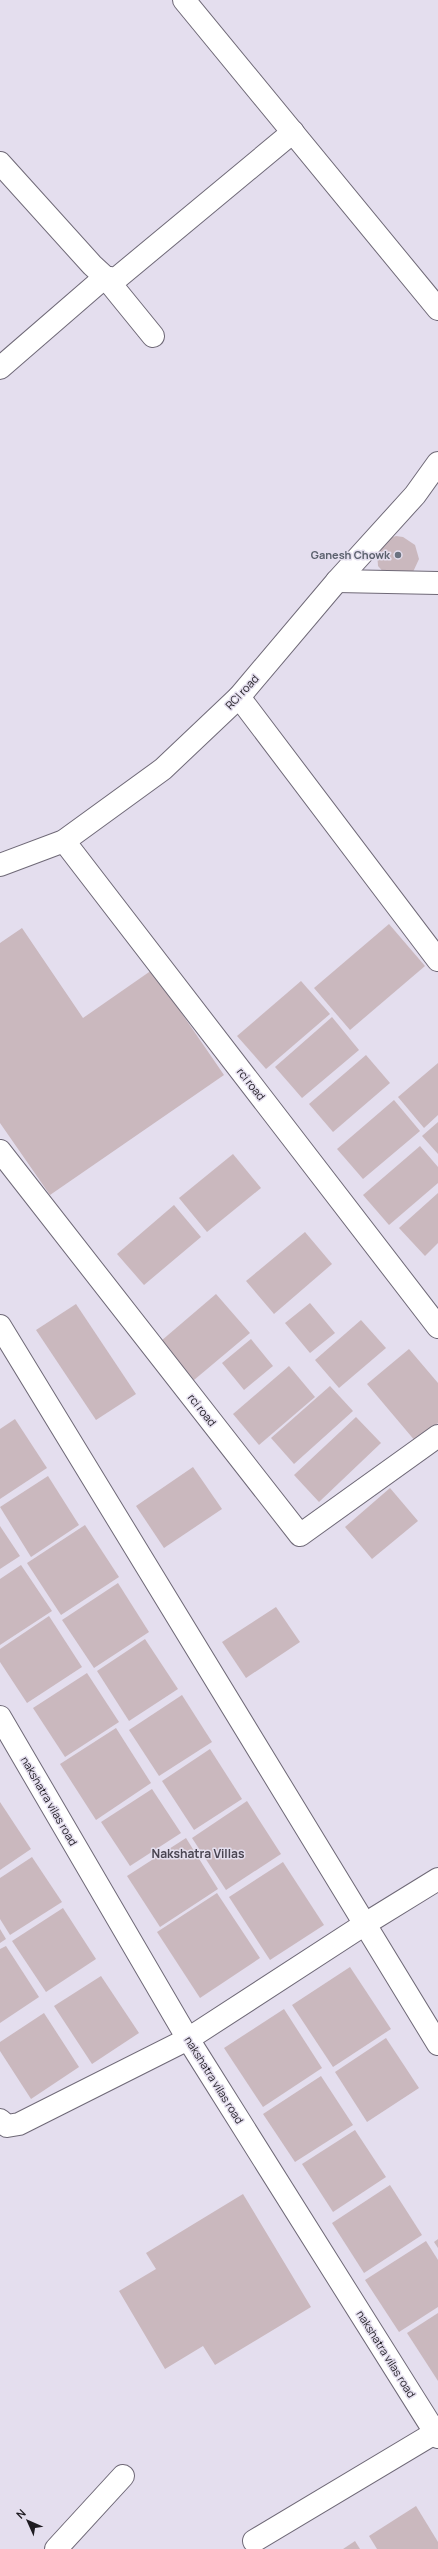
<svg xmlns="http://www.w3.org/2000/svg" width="438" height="2549" viewBox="0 0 438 2549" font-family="Manrope,sans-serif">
  <rect width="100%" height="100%" fill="#e4deee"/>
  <!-- building -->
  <g fill="#cab8be">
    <polygon points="396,536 403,537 415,545 419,559 413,572 386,575 378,566 377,552 390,538"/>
    <polygon points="389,924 425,966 350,1030 314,988"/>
    <polygon points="22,928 83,1018 152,970 224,1075 50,1195 0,1123 0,943"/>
    <polygon points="301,981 330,1014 266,1069 237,1036"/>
    <polygon points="332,1017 359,1050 302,1098 275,1067"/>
    <polygon points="366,1055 390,1083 333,1132 309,1104"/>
    <polygon points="438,1063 438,1115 424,1128 398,1097"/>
    <polygon points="394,1100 420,1131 363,1179 337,1149"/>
    <polygon points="438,1122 438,1154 422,1136"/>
    <polygon points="420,1146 438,1167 438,1183 389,1225 363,1195"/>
    <polygon points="233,1154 261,1188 207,1232 179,1198"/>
    <polygon points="438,1193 438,1243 425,1256 399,1228"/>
    <polygon points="174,1205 201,1237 144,1285 117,1254"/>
    <polygon points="305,1232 332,1264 274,1314 246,1281"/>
    <polygon points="216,1294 250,1333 194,1380 161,1341"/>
    <polygon points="310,1303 335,1333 310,1353 285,1323"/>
    <polygon points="76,1304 136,1394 96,1420 36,1330"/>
    <polygon points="361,1320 386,1348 339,1388 315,1360"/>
    <polygon points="251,1339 273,1366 244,1390 222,1363"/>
    <polygon points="409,1349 438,1383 438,1423 416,1442 367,1384"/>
    <polygon points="289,1366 315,1397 259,1445 233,1414"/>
    <polygon points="330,1386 353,1411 294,1464 271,1438"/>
    <polygon points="356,1417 381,1443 319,1502 294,1475"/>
    <polygon points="15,1419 47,1468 0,1499 0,1429"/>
    <polygon points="193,1467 222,1509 164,1548 136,1506"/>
    <polygon points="48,1476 79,1525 31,1557 0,1507"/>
    <polygon points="390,1488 418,1521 372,1559 345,1527"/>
    <polygon points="85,1525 119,1577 61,1615 27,1563"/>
    <polygon points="0,1526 20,1556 0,1569"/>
    <polygon points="21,1565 52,1611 0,1645 0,1579"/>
    <polygon points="118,1583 149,1632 94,1668 62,1620"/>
    <polygon points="276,1607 300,1642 246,1678 222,1642"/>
    <polygon points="49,1616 82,1667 27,1703 0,1662 0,1649"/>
    <polygon points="145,1639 178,1689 129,1721 97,1671"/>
    <polygon points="87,1673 119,1722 65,1757 33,1708"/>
    <polygon points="182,1695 212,1742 159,1776 129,1730"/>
    <polygon points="116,1728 151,1783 96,1820 60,1764"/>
    <polygon points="210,1749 242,1799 194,1830 162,1781"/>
    <polygon points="152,1789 181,1833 130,1866 101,1822"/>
    <polygon points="247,1801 281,1854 226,1890 192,1838"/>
    <polygon points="0,1802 31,1849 0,1870"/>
    <polygon points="186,1838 218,1889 160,1927 127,1876"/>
    <polygon points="32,1857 62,1902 10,1935 0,1919 0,1878"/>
    <polygon points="283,1862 324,1925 270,1960 229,1897"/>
    <polygon points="217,1893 260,1958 200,1998 157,1932"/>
    <polygon points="63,1908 96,1959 46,1992 12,1941"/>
    <polygon points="0,1929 6,1939 0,1943"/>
    <polygon points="6,1946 39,1997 0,2023 0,1949"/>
    <polygon points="350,1967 391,2029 333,2067 292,2005"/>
    <polygon points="101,1976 139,2033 92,2064 54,2006"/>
    <polygon points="284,2009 322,2068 263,2107 224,2048"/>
    <polygon points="44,2013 79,2067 31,2099 0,2051 0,2042"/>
    <polygon points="386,2038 419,2088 367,2122 335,2072"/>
    <polygon points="321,2076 353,2125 295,2162 263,2114"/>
    <polygon points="355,2130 386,2177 333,2212 302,2164"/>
    <polygon points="390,2185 422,2235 364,2273 332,2223"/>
    <polygon points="243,2194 311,2307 215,2365 203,2346 165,2369 119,2291 156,2269 146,2253"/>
    <polygon points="438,2239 438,2248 434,2242"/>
    <polygon points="426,2241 438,2260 438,2307 399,2332 365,2280"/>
    <polygon points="438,2313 438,2381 407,2333"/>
    <polygon points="416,2506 438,2542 438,2549 377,2549 369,2536"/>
    <polygon points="355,2541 360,2549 343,2549"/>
  </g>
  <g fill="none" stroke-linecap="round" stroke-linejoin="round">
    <defs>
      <g id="street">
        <polyline points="184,0 438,309"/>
        <polyline points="0,163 92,265 105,277 116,279 293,132"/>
        <polyline points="0,368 105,277 153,336"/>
        <polyline points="337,581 438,583"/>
        <polyline points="239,697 438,960"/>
        <polyline points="64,841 438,1327"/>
        <polyline points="0,1151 300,1535 438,1436"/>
        <polyline points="0,1326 438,2044"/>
        <polyline points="0,1717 188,2039 438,2437"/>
        <polyline points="0,2120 7,2126 19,2124 188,2039 365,1924 438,1879"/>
        <polyline points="254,2541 438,2431"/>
        <polyline points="56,2549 123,2476"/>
      </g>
      <polyline id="secondary" points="0,865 64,841 163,769 239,697 337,581 415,495 438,463"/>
    </defs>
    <!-- street casing -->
    <use href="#street" stroke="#6f6977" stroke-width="24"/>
    <!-- secondary casing -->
    <use href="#secondary" stroke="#6f6977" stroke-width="24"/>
    <!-- street -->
    <use href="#street" stroke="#fff" stroke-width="22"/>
    <!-- secondary -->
    <use href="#secondary" stroke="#fff" stroke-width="22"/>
  </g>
  <!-- markers -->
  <circle fill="#6b7280" stroke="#e4deee" stroke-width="1.5" cx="398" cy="555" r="4"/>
  <g text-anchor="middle" stroke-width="3" stroke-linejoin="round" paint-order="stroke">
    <!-- worship labels -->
    <g font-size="11" font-weight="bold" fill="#5b616d" stroke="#e4deee" text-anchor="end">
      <text x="390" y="559">Ganesh Chowk</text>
    </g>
    <!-- street labels -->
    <g font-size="11" fill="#1e1b21" stroke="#e4deee">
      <text transform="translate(242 692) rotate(-47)" y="4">RCI road</text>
      <text transform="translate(251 1084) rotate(52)" y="4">rci road</text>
      <text transform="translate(202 1410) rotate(52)" y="4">rci road</text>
      <text transform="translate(49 1801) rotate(60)" y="4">nakshatra vilas road</text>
      <text transform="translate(214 2080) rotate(58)" y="4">nakshatra vilas road</text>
      <text transform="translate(386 2354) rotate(58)" y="4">nakshatra vilas road</text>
    </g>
    <!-- neighbourhood labels -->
    <g font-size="12" font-weight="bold" fill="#4a4552" stroke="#e4deee">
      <text x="198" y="1858">Nakshatra Villas</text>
    </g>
  </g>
  <!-- north arrow -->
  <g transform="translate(28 2521) rotate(315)" stroke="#e4deee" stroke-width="3" paint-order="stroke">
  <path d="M0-3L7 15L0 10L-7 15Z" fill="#1e1b21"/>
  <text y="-6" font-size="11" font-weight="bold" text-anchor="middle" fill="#1e1b21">N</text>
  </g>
</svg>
